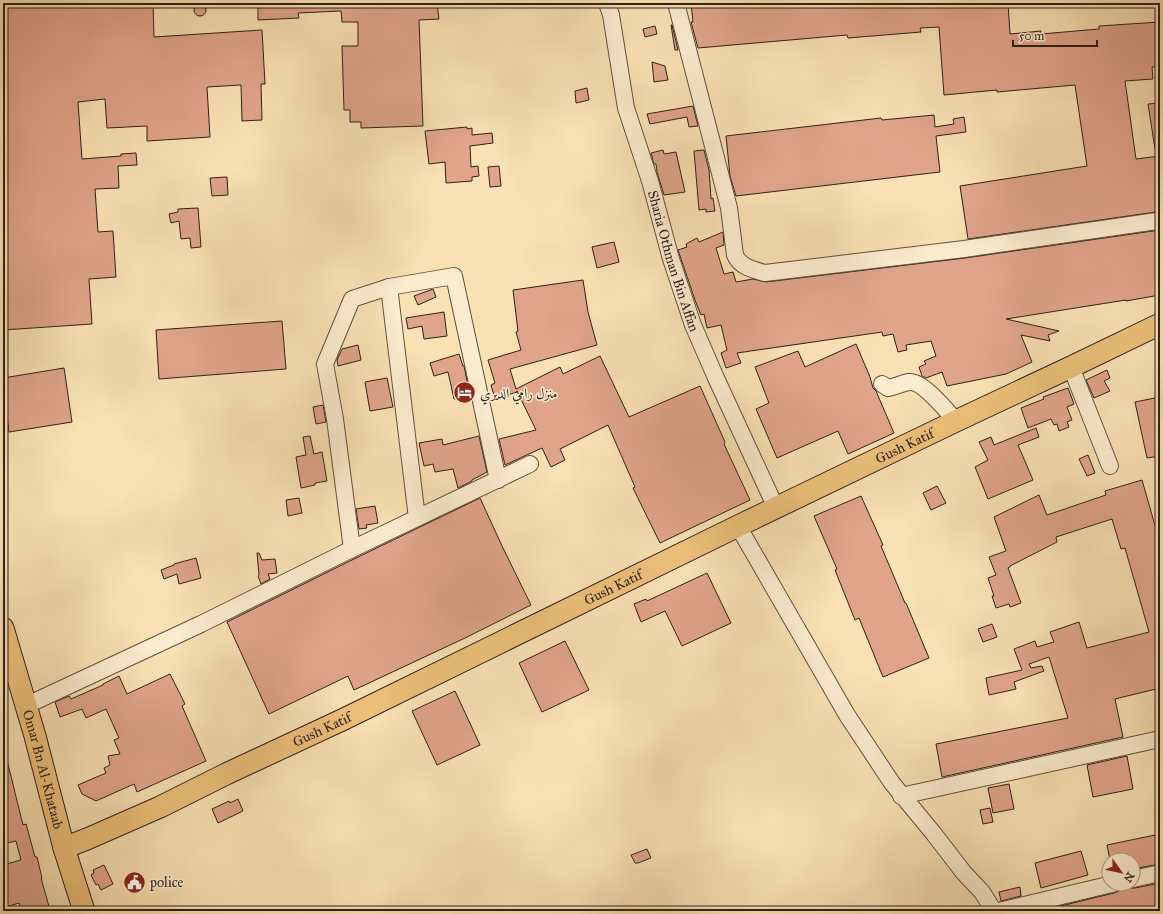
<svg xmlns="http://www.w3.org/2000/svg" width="1163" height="914" viewBox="0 0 1163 914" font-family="'IM FELL Great Primer',Amiri,serif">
  <rect width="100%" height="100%" fill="#f9e1b3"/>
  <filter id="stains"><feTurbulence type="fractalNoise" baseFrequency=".005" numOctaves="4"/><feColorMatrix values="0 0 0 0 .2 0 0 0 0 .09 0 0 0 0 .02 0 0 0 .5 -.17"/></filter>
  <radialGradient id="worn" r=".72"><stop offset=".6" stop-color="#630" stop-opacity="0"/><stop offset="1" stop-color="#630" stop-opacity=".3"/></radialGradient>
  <!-- building -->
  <g fill="#e0a48b" stroke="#2e201a">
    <polygon points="14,3 153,3 154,37 262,30 265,84 261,84 262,120 242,121 241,85 207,87 210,137 147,141 147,126 107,128 105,99 78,102 82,159 121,156 121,154 136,153 137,165 118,166 119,188 95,189 98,232 113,231 116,277 89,279 92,324 3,330 3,5"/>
    <polygon points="258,3 437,3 439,19 419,20 423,126 361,128 361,122 350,122 350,110 344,110 342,46 358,46 358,22 342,22 341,11 298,13 299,18 258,20"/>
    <polygon points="691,3 1008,3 1010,34 1041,31 1041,34 1099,29 1099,26 1160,22 1160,66 1152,67 1153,79 1125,81 1136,159 1160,156 1160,212 1156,212 968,239 960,186 1087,166 1075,85 997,92 997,90 944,95 939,27 920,28 921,32 848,38 847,35 698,48 691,22 693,22"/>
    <circle cx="200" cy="10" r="6"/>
    <polygon points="671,25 672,25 678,50 675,50"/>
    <polygon points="655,26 657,34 645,37 643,29"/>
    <polygon points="652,62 665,66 668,80 654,82"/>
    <polygon points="587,88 589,100 576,103 575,91"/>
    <polygon points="1160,103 1160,148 1155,149 1148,104"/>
    <polygon points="693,106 698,126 689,127 687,117 650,124 647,114"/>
    <polygon points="934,115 935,127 954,124 953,119 964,117 966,132 936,136 940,172 736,196 730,176 726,136 881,118 882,120"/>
    <polygon points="467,127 467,129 472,128 472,135 492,133 493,143 470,146 471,167 478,166 479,176 472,177 472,181 446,183 445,162 429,164 425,131"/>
    <polygon points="663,150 664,154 676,152 685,192 664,195 657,172 656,164 654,164 651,153"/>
    <polygon points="704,150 709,170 711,199 713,198 715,211 706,212 706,209 699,210 694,151"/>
    <polygon points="499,166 501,186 490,187 488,167"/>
    <polygon points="227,177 228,195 212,196 210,178"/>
    <polygon points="198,208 201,247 191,248 190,238 181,239 179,221 171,223 169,214 178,212 178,209"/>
    <polygon points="1160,230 1160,295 1126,301 1126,300 1006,319 1059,331 1048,335 1050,341 1021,335 1032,362 1006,374 947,386 942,372 926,378 922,376 919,367 926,364 924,361 936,356 931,341 906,345 907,350 898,352 893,334 883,336 882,332 737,353 741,363 726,368 721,353 727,350 721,325 707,328 704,314 701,315 695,300 678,250 687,247 686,244 697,238 699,242 723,232 724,245 716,248 724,274 733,272 736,282 753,279 766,282 965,258"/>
    <polygon points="614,242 619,262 597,268 592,247"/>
    <polygon points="583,280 588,312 597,345 510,369 516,389 560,367 563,374 600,356 629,417 700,386 725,442 724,444 750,500 660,543 633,488 635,487 608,425 560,449 565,460 551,467 542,448 505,465 499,439 536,430 517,391 517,392 495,399 491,385 495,383 488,360 521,350 516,332 518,331 513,290"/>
    <polygon points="433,289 436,297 418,305 414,296"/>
    <polygon points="444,312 447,336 424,339 422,326 408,329 406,318"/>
    <polygon points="282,321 286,369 159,379 156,330"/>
    <polygon points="856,344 870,377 873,388 876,391 894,433 848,454 838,431 777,458 756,409 769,403 755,367 798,351 805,367"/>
    <polygon points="358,345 361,360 338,366 337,360 342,349"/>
    <polygon points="459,354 463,366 464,366 468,386 462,388 464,397 454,399 448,372 434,376 430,363"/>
    <polygon points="64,368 72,422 9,432 3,388 3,378"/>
    <polygon points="1107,370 1110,378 1104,381 1110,391 1094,398 1086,380"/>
    <polygon points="387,378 393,407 370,411 365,382"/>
    <polygon points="1068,388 1074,404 1067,407 1072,420 1067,422 1069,427 1059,431 1057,424 1054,425 1051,419 1028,428 1021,408 1044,399 1043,397"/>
    <polygon points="1160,397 1160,456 1147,458 1135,402"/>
    <polygon points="323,405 326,422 316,424 313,407"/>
    <polygon points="1036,428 1039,437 1018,445 1033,480 988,499 975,467 988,460 979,442 991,437 994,445"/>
    <polygon points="310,436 314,454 322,452 327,481 315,483 315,485 301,488 296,457 306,455 303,437"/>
    <polygon points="479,436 487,472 472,480 472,481 458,488 453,469 435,472 433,464 424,466 419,443 442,439 443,445"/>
    <polygon points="1088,455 1095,473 1087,476 1079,459"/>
    <polygon points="1142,480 1160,543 1160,688 1115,699 1123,737 942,777 936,744 1068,718 1049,657 1029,664 1031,668 1042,666 1044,671 1014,682 1016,689 989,695 986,678 1022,670 1014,649 1035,641 1037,647 1054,642 1050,632 1079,622 1087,648 1149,632 1125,548 1121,549 1112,519 1056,537 1057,542 1010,566 1010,567 1008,568 1021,603 1010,607 1009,604 996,608 992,596 994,596 988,578 996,575 989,557 1006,551 994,517 1039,495 1047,515 1106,495 1105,491"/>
    <polygon points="937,486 946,503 931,510 923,493"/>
    <polygon points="861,496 883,545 881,546 905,603 906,603 929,658 883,677 859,618 855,620 835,570 837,569 814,516"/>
    <polygon points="299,498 302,513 288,516 286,500"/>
    <polygon points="480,498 502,546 531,605 465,638 354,690 348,676 269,714 227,622 356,558"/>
    <polygon points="375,506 378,523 366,525 367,528 359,529 356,509"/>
    <polygon points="257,553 259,553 262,560 275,559 277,573 268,574 270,579 261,584 258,576 259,575"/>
    <polygon points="196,558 201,578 179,584 177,574 164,579 161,570 174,565 174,564"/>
    <polygon points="707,573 731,623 682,646 665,611 641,622 634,604 646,599 647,601"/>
    <polygon points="992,624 997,637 983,642 978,629"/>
    <polygon points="565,641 589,690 542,712 519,663"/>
    <polygon points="170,674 185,704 182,706 206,761 137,792 134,784 96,801 82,794 78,785 106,773 104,768 110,765 108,756 120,754 114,740 119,738 106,709 86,718 82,709 60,717 55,702 69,696 71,699 103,685 103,684 119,676 127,694"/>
    <polygon points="455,691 480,745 437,765 412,711"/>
    <polygon points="6,756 23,825 26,824 35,857 37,857 42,878 41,878 50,910 45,911 21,911 19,903 3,908 3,865 21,860 16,841 3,844 3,757"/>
    <polygon points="1127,756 1133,789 1093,797 1087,765"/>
    <polygon points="1009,784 1014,809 993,813 988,788"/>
    <polygon points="238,799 243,811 218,823 212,809 229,801 230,803"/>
    <polygon points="990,808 993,822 983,824 980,810"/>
    <polygon points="1160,834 1160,864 1133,869 1133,860 1110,860 1107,845"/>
    <polygon points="647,849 651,858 638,863 635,863 631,855"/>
    <polygon points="1081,851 1088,875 1041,888 1035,863"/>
    <polygon points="104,865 113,884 101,890 98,884 96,885 91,875 94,873 93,870"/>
    <polygon points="1160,883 1160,911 1040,911 1114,893 1119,891 1121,886 1126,885 1130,888 1135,888"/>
    <polygon points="1020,887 1021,896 1001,901 999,892"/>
  </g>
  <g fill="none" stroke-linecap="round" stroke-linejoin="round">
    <defs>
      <g id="minor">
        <path id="s1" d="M607,3L611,15L626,108L650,181L671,259L693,325L716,378L776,508"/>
        <path d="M676,3L729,208L735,255C740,267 754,270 765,273L964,249L1157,221"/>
        <polyline points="389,287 417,518"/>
        <polyline points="1071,367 1110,466"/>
        <path d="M882,384L888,388C895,387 902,383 909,382C922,380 947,411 956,421"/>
        <polyline points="738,526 847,715 892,783 934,834 964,873 982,892 994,911"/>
        <polyline points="352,549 335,419 325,364 352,299 389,287 454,276 498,480"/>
        <polyline points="25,706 201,624 352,549 530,464"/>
        <polyline points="901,796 1160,739"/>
        <polyline points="1133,879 1160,873"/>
        <polyline points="999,911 1112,884"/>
      </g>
      <g id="major">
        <path id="s2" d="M3,628L35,736L64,848L84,911"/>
        <path id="s3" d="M64,848L87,839L160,807L226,774L342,720L738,526L956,421L1071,367L1160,324"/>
      </g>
    </defs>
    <!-- minor casing -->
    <use href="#minor" stroke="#615040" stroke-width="18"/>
    <!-- major casing -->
    <use href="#major" stroke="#2e201a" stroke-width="23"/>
    <!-- minor -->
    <use href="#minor" stroke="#fbecce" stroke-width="16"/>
    <!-- major -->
    <use href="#major" stroke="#ecc07a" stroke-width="21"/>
  </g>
  <!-- icons -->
  <defs>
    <symbol id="hotel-disc" viewBox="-11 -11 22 22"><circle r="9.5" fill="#8f2418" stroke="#fbecce"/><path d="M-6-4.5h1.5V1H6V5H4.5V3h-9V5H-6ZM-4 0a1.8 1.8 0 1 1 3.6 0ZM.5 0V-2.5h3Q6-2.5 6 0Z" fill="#fff"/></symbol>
    <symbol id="civic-disc" viewBox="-11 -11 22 22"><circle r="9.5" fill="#8f2418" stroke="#fbecce"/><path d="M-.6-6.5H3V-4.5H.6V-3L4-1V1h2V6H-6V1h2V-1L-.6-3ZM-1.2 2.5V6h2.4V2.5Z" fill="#fff"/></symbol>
  </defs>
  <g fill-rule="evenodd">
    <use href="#hotel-disc" x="452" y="380" width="25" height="25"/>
    <use href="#civic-disc" x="122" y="870" width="25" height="25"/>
  </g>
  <g text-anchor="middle" stroke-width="3" stroke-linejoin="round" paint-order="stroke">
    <!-- street labels -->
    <g font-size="14" fill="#2e201a" stroke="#fbecce">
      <text dy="5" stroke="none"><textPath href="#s1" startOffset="267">Sharia Othman Bin Affan</textPath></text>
      <text dy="5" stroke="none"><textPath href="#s3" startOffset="932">Gush Katif</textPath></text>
      <text dy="5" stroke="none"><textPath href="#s3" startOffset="608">Gush Katif</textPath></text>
      <text dy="5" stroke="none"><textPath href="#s3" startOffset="284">Gush Katif</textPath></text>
      <text dy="5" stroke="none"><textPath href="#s2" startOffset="147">Omar Bn Al-Khataab</textPath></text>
    </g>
    <!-- poi labels -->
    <g font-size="14" fill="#2e201a" stroke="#fbecce" text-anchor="start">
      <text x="480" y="398">منزل رامي الديري</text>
      <text x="150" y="887">police</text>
    </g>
  </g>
  <!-- margin -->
  <rect width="1163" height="914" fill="none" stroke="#f9e1b3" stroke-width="16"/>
  <rect x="4" y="4" width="1155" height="906" fill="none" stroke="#2e201a" stroke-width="2"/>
  <rect x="8" y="8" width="1147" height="898" fill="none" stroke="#2e201a"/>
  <!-- north arrow -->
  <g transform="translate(1121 872) rotate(123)"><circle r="19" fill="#fbecce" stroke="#a99a86"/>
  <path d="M0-3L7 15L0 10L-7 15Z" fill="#8f2418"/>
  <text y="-6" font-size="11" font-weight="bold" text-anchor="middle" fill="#2e201a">N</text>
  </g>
  <!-- scale -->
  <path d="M1013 40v6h84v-6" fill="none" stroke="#2e201a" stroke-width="2"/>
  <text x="1019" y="40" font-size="12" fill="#2e201a" stroke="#fbecce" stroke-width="3" paint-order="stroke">50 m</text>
  <rect width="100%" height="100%" filter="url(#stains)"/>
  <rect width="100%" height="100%" fill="url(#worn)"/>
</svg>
